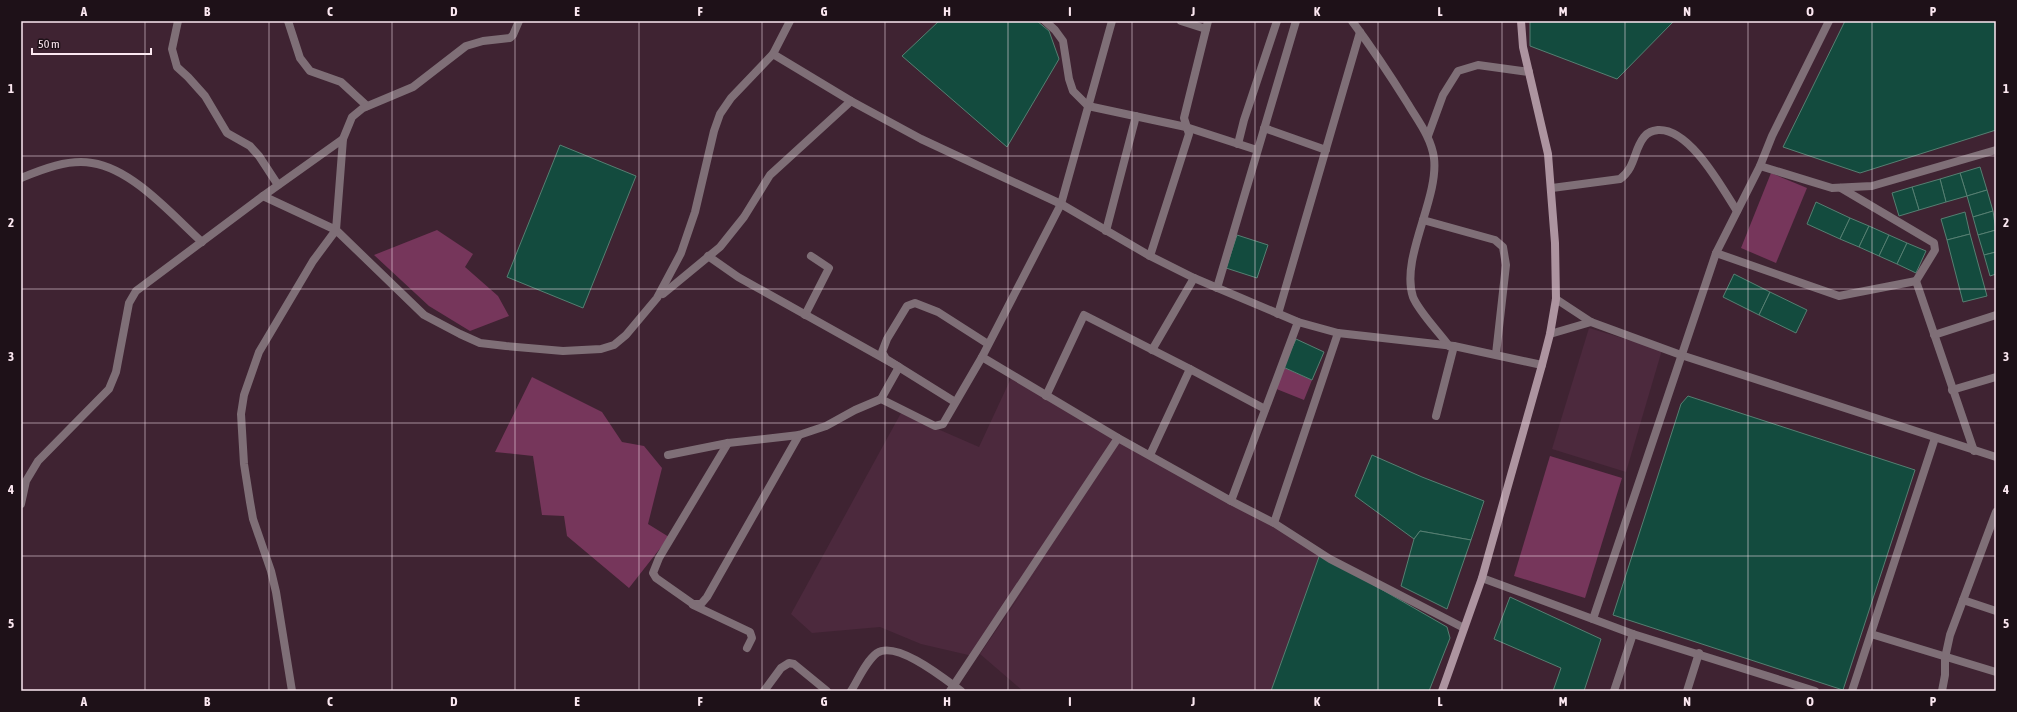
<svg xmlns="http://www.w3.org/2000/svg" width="2017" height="712" viewBox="0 0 2017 712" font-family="'Asap Condensed',sans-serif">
  <rect width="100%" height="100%" fill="#3f2332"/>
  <!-- built -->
  <g fill="#4c293d">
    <polygon points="1589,328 1662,350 1626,472 1552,449"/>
    <polygon points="1012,376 1320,554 1271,691 1023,691 980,654 1046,557 977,657 921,644 880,627 812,633 791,614 901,413 979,447"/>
  </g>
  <!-- green -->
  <g fill="#76365b">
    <polygon points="1771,173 1807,188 1776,263 1741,248"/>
    <polygon points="437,230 473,254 465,267 498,296 509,316 470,331 429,306 374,255"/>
    <polygon points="1283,367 1312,380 1304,400 1274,388"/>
    <polygon points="532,377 602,412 622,442 644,446 662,468 648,524 669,537 629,588 567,536 564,516 542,515 533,456 495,452"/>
    <polygon points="1550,456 1622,478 1585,598 1514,576"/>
  </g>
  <!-- building -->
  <g fill="#134b3e" stroke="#567f72">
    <polygon points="939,21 1037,21 1049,31 1059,59 1007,147 902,56"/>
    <polygon points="1530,21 1674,21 1617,79 1530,46"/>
    <polygon points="1845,21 1996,21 1996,130 1860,173 1783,147"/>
    <polygon points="560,145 636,176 583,308 507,277"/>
    <polygon points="1980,167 1987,190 1967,196 1960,173"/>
    <polygon points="1960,173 1967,196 1946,202 1940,179"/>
    <polygon points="1940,179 1946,202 1919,210 1912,187"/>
    <polygon points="1912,187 1919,210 1899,216 1892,193"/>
    <polygon points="1987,190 1993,211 1973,217 1967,196"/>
    <polygon points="1816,202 1850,218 1840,239 1807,224"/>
    <polygon points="1993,211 1996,230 1978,235 1973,217"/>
    <polygon points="1965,212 1970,234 1947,240 1941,219"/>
    <polygon points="1850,218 1869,226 1859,247 1840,239"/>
    <polygon points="1869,226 1889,235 1879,256 1859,247"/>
    <polygon points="1996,230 1996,252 1984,255 1978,235"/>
    <polygon points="1970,234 1987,296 1963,302 1947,240"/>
    <polygon points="1237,235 1268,245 1257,278 1226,268"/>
    <polygon points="1889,235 1907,243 1897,264 1879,256"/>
    <polygon points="1907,243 1926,251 1916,273 1897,264"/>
    <polygon points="1996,252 1996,274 1990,276 1984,255"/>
    <polygon points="1734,274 1770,292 1759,315 1723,297"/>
    <polygon points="1770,292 1807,310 1796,333 1759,315"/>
    <polygon points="1296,339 1324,352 1312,380 1283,367"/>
    <polygon points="1688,396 1915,470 1843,690 1613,615 1681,404"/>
    <polygon points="1372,455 1422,477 1484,501 1471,540 1420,531 1414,539 1355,496"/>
    <polygon points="1420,531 1471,540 1447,609 1401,586 1414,539"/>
    <polygon points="1320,554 1447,627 1450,638 1429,691 1271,691"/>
    <polygon points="1510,597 1601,639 1584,691 1553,691 1561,668 1494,639"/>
  </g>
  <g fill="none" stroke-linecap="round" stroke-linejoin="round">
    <!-- street -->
    <g stroke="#7f6f77" stroke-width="8">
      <polyline points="178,21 172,49 177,67 188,77 205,96 227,133 250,146 259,156 278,185"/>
      <polyline points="288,21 300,58 310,71 341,82 367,106"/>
      <polyline points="1045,21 1055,30 1063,41 1069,79 1073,91 1088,106 1186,127 1257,150"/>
      <polyline points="1181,21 1206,29"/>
      <path d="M1352,21C1372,48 1390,75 1408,104C1418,121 1431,137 1434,158C1439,199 1400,258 1413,297C1419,312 1439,332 1449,346"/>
      <polyline points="773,54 790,21"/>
      <polyline points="1264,128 1326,150"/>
      <polyline points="1428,136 1443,95 1458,71 1478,65 1529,72"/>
      <polyline points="343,139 352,117 363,108 413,87 466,46 483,41 510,38 513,35 519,21"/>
      <polyline points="1238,144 1244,120 1277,21"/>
      <polyline points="1760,166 1832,188 1872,186 1996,150"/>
      <path d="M21,178C43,169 68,159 92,163C133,169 173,216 202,242"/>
      <path d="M1552,188L1620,179C1636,167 1633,151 1644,137C1648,132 1652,131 1658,130C1690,128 1722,188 1737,211"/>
      <polyline points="1841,188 1934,243 1935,250 1916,281"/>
      <polyline points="1423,220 1495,240 1503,247 1506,265 1496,354"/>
      <polyline points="1106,231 1136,116"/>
      <polyline points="1716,253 1839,296 1916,281 1974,451"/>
      <polyline points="708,256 738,277 899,367 881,399"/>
      <polyline points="1150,256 1189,134 1184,118 1208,21"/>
      <polyline points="1217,288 1296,21"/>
      <polyline points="663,294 720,247 744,217 770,175 851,101"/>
      <polyline points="1556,299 1591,322 1681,355 1996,457"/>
      <polyline points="1278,314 1360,32"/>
      <polyline points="805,315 829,268 811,256"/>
      <polyline points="1550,334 1591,322"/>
      <polyline points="1934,335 1996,315"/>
      <polyline points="1152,350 1194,278"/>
      <polyline points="982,357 1118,438 1231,501 1274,523 1330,559 1464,628"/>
      <polyline points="1952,390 1996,377"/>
      <polyline points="1046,396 1084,315 1190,369"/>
      <polyline points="955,402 886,359 882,352 887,339 907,306 915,303 938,312 988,344"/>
      <polyline points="1436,416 1454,346"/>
      <polyline points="728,443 659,558 653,573 656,578 693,604 701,604 707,597 799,435"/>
      <polyline points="668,455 728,443 799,435 826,426 855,410 881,399 935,426 943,424 982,357 1061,204 1112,21"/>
      <polyline points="1150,455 1190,369 1265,409"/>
      <polyline points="1231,501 1298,322"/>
      <polyline points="21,504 26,481 38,461 109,389 116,372 129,303 136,291 263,196"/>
      <polyline points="1274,523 1338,333"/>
      <polyline points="1482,578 1633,634 1614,691"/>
      <polyline points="1963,600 1996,611"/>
      <polyline points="693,605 750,632 752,638 747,648"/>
      <polyline points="1593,619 1716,253 1760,166 1772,136 1829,21"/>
      <polyline points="1633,634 1815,691"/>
      <polyline points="1871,634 1996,672"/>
      <polyline points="292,691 276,592 271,571 253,519 250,502 244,464 241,414 244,395 259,352 313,261 336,230 343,139 263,196 336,230 424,315 460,334 480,343 506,346 563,351 601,349 614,345 626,335 657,298 681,253 695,212 714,131 720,114 731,98 773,54 851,101 921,139 1061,204 1150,256 1194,278 1298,322 1338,333 1454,346 1542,365"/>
      <polyline points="764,691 781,668 789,663 794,664 827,691"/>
      <path d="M851,691C858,680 866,661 877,653C897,640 946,680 961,691"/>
      <polyline points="950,691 1118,438"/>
      <polyline points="1687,691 1699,653"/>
      <polyline points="1852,691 1935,438"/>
      <polyline points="1942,691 1945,675 1945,658 1950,635 1996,512"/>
    </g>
    <!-- secondary -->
    <polyline stroke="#ad94a0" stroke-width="8" points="1442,691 1482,578 1542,365 1550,334 1556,299 1555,243 1548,154 1523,47 1521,21"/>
  </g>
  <!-- grid -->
  <path fill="none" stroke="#fce8f1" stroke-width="1" stroke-opacity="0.55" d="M145,21V691M269,21V691M392,21V691M515,21V691M639,21V691M762,21V691M885,21V691M1008,21V691M1132,21V691M1255,21V691M1378,21V691M1502,21V691M1625,21V691M1748,21V691M1872,21V691M21,156H1996M21,289H1996M21,423H1996M21,556H1996"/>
  <!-- border -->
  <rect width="2017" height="712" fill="none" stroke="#1e1118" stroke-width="44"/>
  <!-- scale -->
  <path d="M32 48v6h119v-6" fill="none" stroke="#fce8f1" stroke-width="2"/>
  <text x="38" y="48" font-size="12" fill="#fce8f1" stroke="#1e1118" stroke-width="3" paint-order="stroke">50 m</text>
  <rect x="22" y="22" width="1973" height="668" fill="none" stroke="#fce8f1" stroke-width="1.5"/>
  <g font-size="13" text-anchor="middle" font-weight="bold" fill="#fce8f1">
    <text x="84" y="16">A</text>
    <text x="207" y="16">B</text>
    <text x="330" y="16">C</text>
    <text x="454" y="16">D</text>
    <text x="577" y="16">E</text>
    <text x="700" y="16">F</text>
    <text x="824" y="16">G</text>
    <text x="947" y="16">H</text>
    <text x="1070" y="16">I</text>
    <text x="1193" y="16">J</text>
    <text x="1317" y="16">K</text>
    <text x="1440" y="16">L</text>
    <text x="1563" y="16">M</text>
    <text x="1687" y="16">N</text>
    <text x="1810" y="16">O</text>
    <text x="1933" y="16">P</text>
    <text x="11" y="93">1</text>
    <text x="2006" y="93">1</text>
    <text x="11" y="227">2</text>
    <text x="2006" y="227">2</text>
    <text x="11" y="361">3</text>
    <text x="2006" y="361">3</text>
    <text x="11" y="494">4</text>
    <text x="2006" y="494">4</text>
    <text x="11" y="628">5</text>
    <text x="2006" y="628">5</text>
    <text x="84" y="706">A</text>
    <text x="207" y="706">B</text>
    <text x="330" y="706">C</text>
    <text x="454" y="706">D</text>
    <text x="577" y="706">E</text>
    <text x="700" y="706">F</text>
    <text x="824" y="706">G</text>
    <text x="947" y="706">H</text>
    <text x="1070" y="706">I</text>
    <text x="1193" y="706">J</text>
    <text x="1317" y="706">K</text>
    <text x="1440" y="706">L</text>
    <text x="1563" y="706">M</text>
    <text x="1687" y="706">N</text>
    <text x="1810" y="706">O</text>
    <text x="1933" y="706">P</text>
  </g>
</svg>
